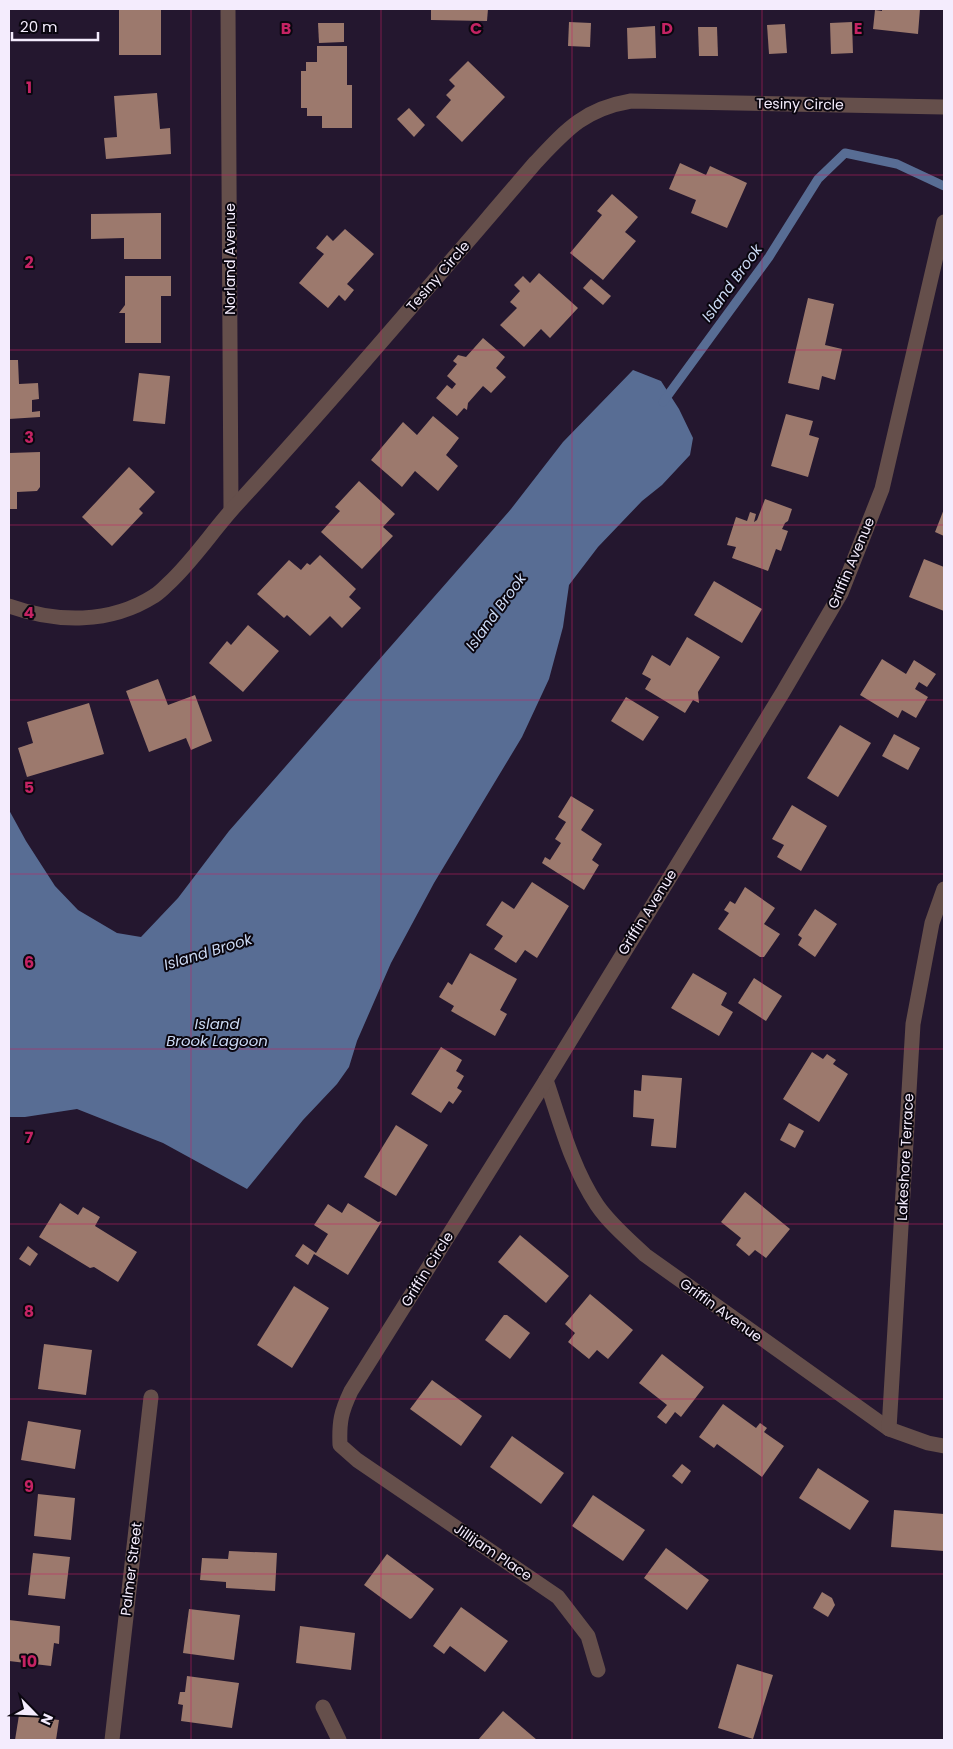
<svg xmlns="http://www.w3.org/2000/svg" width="953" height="1749" viewBox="0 0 953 1749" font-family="Poppins,sans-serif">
  <rect width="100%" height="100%" fill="#24172f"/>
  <!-- water -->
  <polygon fill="#586d94" points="633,370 661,381 679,409 693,438 690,455 662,485 642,501 598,547 569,585 563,627 549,679 522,737 434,883 391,963 357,1041 349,1067 337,1084 303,1120 247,1189 163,1143 77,1109 25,1117 9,1117 9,810 26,841 55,886 78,910 117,933 141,937 178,898 229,831 511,509 563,442"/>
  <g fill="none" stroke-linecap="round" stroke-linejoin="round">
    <!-- stream -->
    <polyline stroke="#586d94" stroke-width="9" points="663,402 769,257 818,179 845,153 897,164 944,186"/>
  </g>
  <!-- building -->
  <g fill="#9c796d">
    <rect x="119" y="9" width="42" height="46"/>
    <polygon points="431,9 488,9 487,21 431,20"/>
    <polygon points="882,9 920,9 918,34 873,29 875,10 882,11"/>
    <polygon points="569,22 591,23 590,47 568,46"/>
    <polygon points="852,22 853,53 831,54 830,23"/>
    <polygon points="318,23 344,23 344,42 319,43"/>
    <polygon points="785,24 787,53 769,54 767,25"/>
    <polygon points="655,26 656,58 628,59 627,28"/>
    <polygon points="698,27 717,27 718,56 699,56"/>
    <polygon points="317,46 347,46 347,85 352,85 352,128 322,128 322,116 307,116 307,108 301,108 301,71 306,71 306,62 317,62"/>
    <polygon points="468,61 505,97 462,142 436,117 451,100 446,95 455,86 449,80"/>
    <polygon points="157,93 160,129 170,128 171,154 106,159 104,138 117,137 114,96"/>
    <polygon points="409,108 425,125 414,137 397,119"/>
    <polygon points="680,163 706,175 710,166 747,183 727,228 691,213 696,200 669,189"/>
    <polygon points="612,194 638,217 625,232 636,241 603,280 570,253 602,215 597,211"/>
    <polygon points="161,213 161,259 124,259 124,238 91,239 91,214"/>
    <polygon points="345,229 374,254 347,284 354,290 345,301 339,295 328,308 299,283 324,254 316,248 327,235 333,241"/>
    <polygon points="539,273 578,308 550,338 541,329 524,347 500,325 517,308 510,302 520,291 514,285 523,276 530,283"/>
    <polygon points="125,276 171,276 171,296 161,296 161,343 125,343 125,313 119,313 125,305"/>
    <polygon points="591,279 611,296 603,305 583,288"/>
    <polygon points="808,298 834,304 825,345 842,349 835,380 822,376 819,390 788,383"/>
    <polygon points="483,338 505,357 496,368 506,377 491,393 483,386 468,403 467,410 464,408 457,416 436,398 447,385 452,389 456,384 447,376 457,364 453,361 458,355 466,357"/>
    <polygon points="9,360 18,360 19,384 38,383 39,399 32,400 32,412 40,411 40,417 9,419"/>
    <polygon points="139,373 170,376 165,424 133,421"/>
    <polygon points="786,414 813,421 809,435 819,438 808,477 771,466"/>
    <polygon points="433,416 459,438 446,455 458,466 438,491 415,471 402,487 371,460 403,422 417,435"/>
    <polygon points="40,452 40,487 37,491 17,492 17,509 9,509 9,453"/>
    <polygon points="129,467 155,492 139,509 143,513 112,546 82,517"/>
    <polygon points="359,481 395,514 383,527 393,536 362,569 321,532 340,511 335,507"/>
    <polygon points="765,499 792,509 788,521 785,523 782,529 788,531 781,551 776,549 768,571 732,558 736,547 727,545 736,517 747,521 750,512 756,514 754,522 757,520"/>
    <polygon points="944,509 944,536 935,532"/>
    <polygon points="320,555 356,589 349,597 361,608 342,628 330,616 310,636 287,615 284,618 257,594 289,560 301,570 307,563 310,565"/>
    <polygon points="924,559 944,567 944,611 909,597"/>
    <polygon points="714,581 762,609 742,643 694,615"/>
    <polygon points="248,625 279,651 243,692 209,663 227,641 231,645"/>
    <polygon points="687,637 720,657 698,692 699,703 693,700 685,713 645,689 651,679 642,674 652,655 670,666"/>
    <polygon points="882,659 906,674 914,660 936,674 927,687 919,682 915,689 928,697 916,718 902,710 898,718 860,695"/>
    <polygon points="158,679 168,705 195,695 212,741 191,750 186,738 149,752 126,691"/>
    <polygon points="626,697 659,717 643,741 611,721"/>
    <polygon points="89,703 104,754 27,777 18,748 33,743 27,722"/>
    <polygon points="840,725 871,743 838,797 807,778"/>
    <polygon points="894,734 920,748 908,770 882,756"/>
    <polygon points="571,796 594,810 581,830 602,844 592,860 599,865 584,890 542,863 545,857 550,860 561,843 555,839 566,822 558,817"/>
    <polygon points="792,805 827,826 801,871 777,857 784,845 772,839"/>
    <polygon points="532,882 569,906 537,958 525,950 516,963 494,949 503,936 486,925 502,901 514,909"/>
    <polygon points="745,887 775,908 764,924 780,934 764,957 760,957 718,929 729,913 724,910 730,901 735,904"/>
    <polygon points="815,909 837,924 815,957 798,945 802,938 798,935"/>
    <polygon points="470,953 517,979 500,1010 507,1014 495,1036 451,1011 454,1006 439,997 448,982 452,985"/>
    <polygon points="693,973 727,993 721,1005 733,1012 719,1036 671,1008"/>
    <polygon points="754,978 782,996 766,1021 738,1003"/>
    <polygon points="441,1047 462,1060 456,1071 464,1076 457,1088 462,1091 453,1104 449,1101 441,1113 411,1094"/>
    <polygon points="812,1052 823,1059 827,1054 836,1060 833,1064 848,1074 819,1122 783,1099"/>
    <polygon points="642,1075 682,1078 676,1148 651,1146 654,1119 633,1117 634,1090 641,1091"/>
    <polygon points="789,1123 804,1131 795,1148 780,1140"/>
    <polygon points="396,1125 428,1145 396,1196 364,1177"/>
    <polygon points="745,1192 790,1229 766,1258 755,1250 749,1256 736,1245 741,1238 721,1222"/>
    <polygon points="60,1203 78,1215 83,1207 100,1217 95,1226 137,1252 118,1282 94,1267 90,1268 39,1237"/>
    <polygon points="348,1203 378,1222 382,1221 348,1275 314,1254 308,1265 295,1256 303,1244 316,1253 328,1234 314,1225 328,1204 342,1213"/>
    <polygon points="520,1235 569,1276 546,1303 498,1262"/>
    <polygon points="28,1246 38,1254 30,1266 19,1259"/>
    <polygon points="294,1286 329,1308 292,1368 257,1345"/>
    <polygon points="590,1294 633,1330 608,1359 597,1350 589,1359 568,1342 575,1333 565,1324"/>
    <polygon points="504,1315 507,1315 530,1333 510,1359 485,1340"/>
    <polygon points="44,1344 92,1350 86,1395 38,1389"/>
    <polygon points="662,1354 704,1387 681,1417 675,1412 666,1424 657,1417 667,1405 639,1383"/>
    <polygon points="432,1380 482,1416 461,1446 410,1409"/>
    <polygon points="723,1404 756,1428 760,1423 767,1428 764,1432 784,1446 762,1477 717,1444 714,1448 699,1437"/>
    <polygon points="28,1421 81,1430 75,1469 21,1460"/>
    <polygon points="512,1436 564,1473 541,1504 490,1467"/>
    <polygon points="682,1464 691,1471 682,1484 672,1476"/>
    <polygon points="818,1468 869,1501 850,1530 799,1498"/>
    <polygon points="38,1494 75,1498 71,1540 34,1536"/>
    <polygon points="593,1495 645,1530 623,1561 572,1526"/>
    <polygon points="894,1510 944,1514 944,1551 891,1547"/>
    <polygon points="666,1548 709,1580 687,1610 644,1578"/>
    <polygon points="229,1551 277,1553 275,1591 226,1588 226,1582 200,1580 202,1558 228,1559"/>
    <polygon points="33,1553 70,1557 65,1599 28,1595"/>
    <polygon points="387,1554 434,1589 412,1618 410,1619 364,1585"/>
    <polygon points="822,1592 832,1598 835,1605 828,1617 813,1608"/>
    <polygon points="461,1607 508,1641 485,1672 450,1646 444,1654 433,1646"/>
    <polygon points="189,1609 240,1615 234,1660 183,1653"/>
    <polygon points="9,1620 60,1626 59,1644 54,1643 51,1666 9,1661"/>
    <polygon points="300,1626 355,1633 351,1670 296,1663"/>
    <polygon points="737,1664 773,1675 753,1739 718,1728"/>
    <polygon points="187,1676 239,1683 232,1728 181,1721 183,1705 178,1704 180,1692 185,1692"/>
    <polygon points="503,1711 537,1740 478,1740"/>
    <polygon points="19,1715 59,1720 56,1740 15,1740"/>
  </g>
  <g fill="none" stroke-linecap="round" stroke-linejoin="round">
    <!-- service -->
    <polyline stroke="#654f4b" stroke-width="15" points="323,1707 339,1740"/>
    <!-- minor -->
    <g stroke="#654f4b" stroke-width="15">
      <polyline points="228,9 231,510"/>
      <path d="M944,222L882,489L841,593L783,692L546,1080C560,1121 572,1168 597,1205C610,1224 628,1239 645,1255L889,1429L928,1443L944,1446"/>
      <path d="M9,606C57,623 110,624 154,596C159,593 164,588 168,584C194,560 213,530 237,504C339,393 437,277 535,163C566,130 584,109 631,101L944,107"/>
      <path d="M546,1080L351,1391C341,1412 339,1422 340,1445L357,1460L558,1597L588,1636L598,1670"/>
      <polyline points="889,1429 913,1024 932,923 944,889"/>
      <polyline points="112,1740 151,1397"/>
    </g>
  </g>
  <!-- grid -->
  <path fill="none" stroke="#c42363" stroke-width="1" stroke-opacity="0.55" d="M191,9V1740M381,9V1740M572,9V1740M762,9V1740M9,175H944M9,350H944M9,525H944M9,700H944M9,874H944M9,1049H944M9,1224H944M9,1399H944M9,1574H944"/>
  <g text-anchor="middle" stroke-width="4" stroke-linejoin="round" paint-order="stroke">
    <!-- street labels -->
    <g font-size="14" fill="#f4ecfd" stroke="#0a060f">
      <text transform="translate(800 104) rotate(1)" y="5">Tesiny Circle</text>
      <text transform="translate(230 259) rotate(-90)" y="5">Norland Avenue</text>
      <text transform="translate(438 276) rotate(-49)" y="5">Tesiny Circle</text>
      <text transform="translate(851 563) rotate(-67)" y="5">Griffin Avenue</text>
      <text transform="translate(647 912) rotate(-58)" y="5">Griffin Avenue</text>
      <text transform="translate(905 1157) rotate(-87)" y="5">Lakeshore Terrace</text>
      <text transform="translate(427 1269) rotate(-58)" y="5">Griffin Circle</text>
      <text transform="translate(721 1310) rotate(36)" y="5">Griffin Avenue</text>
      <text transform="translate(493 1552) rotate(34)" y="5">Jillijam Place</text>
      <text transform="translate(131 1569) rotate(-83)" y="5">Palmer Street</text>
    </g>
    <!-- water labels -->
    <g font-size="15" font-style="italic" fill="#cbd9f3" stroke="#0a060f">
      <text transform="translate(732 283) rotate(-54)" y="5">Island Brook</text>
      <text transform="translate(496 612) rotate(-54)" y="5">Island Brook</text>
      <text transform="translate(208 952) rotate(-17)" y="5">Island Brook</text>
      <text x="217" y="1029">Island<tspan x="217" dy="17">Brook Lagoon</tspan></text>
    </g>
  </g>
  <g font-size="16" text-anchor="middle" font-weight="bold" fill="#c42363" stroke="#0a060f" stroke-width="4" stroke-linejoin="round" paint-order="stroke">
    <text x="286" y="34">B</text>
    <text x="476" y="34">C</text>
    <text x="667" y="34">D</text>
    <text x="858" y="34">E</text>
    <text x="29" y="93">1</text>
    <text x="29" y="268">2</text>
    <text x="29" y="443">3</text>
    <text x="29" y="618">4</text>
    <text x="29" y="793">5</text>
    <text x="29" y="968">6</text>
    <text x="29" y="1143">7</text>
    <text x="29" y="1317">8</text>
    <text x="29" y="1492">9</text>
    <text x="29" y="1667">10</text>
  </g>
  <!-- border -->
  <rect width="953" height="1749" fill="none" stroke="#f4ecfd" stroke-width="20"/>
  <!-- north arrow -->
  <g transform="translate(35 1714) rotate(114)" stroke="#0a060f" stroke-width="4" paint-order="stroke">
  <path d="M0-4L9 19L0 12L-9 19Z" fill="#f4ecfd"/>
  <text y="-8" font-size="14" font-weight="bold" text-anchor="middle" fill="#f4ecfd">N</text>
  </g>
  <!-- scale -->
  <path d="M12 32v8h86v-8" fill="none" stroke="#f4ecfd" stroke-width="2.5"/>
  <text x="20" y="32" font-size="15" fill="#f4ecfd" stroke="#0a060f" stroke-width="4" paint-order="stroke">20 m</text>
</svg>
